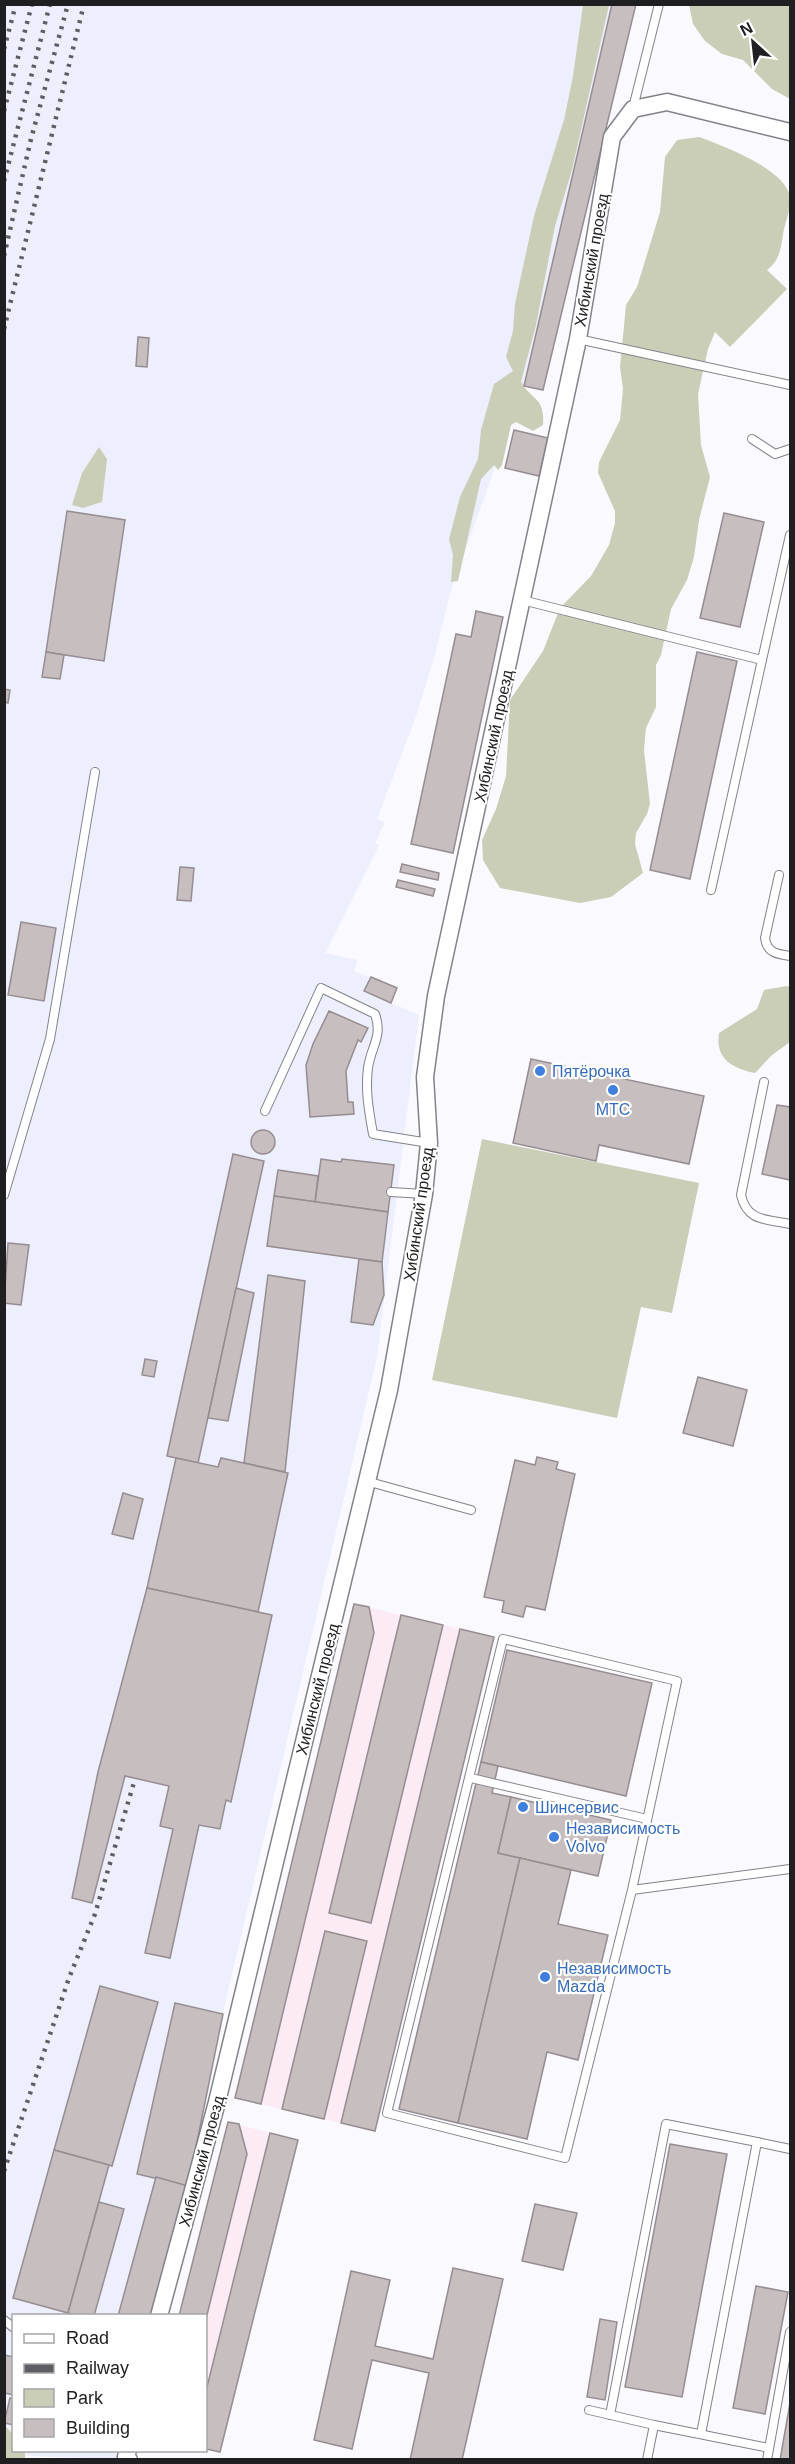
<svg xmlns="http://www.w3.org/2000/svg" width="795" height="2464" viewBox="0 0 795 2464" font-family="Arial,sans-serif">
  <rect width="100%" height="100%" fill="#f9f9ff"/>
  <!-- industrial -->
  <g fill="#fceaf4">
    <polygon points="354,1604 494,1637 375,2131 235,2098"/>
    <polygon points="228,2122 298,2140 220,2452 206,2449 206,2316 179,2316"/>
  </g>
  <!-- built -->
  <polygon fill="#edeefe" points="5,5 612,5 524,386 450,593 432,665 415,719 377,819 385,822 375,843 379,845 325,953 358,960 354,971 397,988 391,1003 419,1015 377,1357 152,2315 14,2316 14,2450 121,2451 119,2459 5,2455"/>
  <!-- green -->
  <g fill="#cbceb6">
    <path d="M583,5H609L572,170L555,226L536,325L521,382C533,402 545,397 543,425L533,431L516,422L511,425L502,465L498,470L494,465L481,479L458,581L451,582L453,555L449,539L460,497L478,459L481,430L494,384L513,371L506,357L513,331L515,304L534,216L564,120L573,76Z"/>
    <polygon points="689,5 790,5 790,99 772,89 743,60 722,54 705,41 693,24"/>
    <path d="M699,137C723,146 786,169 790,197C792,205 786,220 784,229C781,245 781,260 767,270L787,289L730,347L715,332L708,349L698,394L701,445L710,477L699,520L694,557L687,580L671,609L661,655L656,665V707L646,728L644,750L650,804L647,814L636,833L635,844L643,873L611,897L580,903L500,888L483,860L482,840L496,809L506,776L510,700L543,651L560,608L591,576L609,545L615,523V511L598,473L599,462L620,420L623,389L620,367L626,305L637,287L660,212L665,157L677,140Z"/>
    <polygon points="99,447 107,459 102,502 83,508 72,505 82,473"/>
    <path d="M787,986L790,987V1042L772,1055L755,1073C732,1068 715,1059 719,1033L757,1009L764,990Z"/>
    <polygon points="482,1139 699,1183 672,1313 641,1307 617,1418 432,1380"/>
    <polygon points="4,2425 13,2434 14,2450 25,2451 25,2459 5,2459"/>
  </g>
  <!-- building -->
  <g fill="#c7bec0" stroke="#968d90" stroke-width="1.5">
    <polygon points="612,4 636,4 543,390 524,386"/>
    <polygon points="138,337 149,338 147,367 136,366"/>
    <polygon points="514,430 548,438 539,476 505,468"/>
    <polygon points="67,511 125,520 104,661 46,652"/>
    <polygon points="724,513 764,522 740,627 700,618"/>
    <polygon points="476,611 503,617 453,853 411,844 456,634 471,637"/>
    <polygon points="46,652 64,655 60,679 42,677"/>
    <polygon points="697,652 737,661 690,879 650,870"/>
    <polygon points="4,689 10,690 8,703 4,702"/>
    <polygon points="402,864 439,873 438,880 400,872"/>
    <polygon points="180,867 194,868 191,901 177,900"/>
    <polygon points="398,880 435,889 433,896 396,887"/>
    <polygon points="21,922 56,928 44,1001 8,995"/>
    <polygon points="371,977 397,988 391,1003 364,991"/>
    <polygon points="329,1011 368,1028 361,1042 358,1040 346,1071 348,1102 353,1102 354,1114 310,1117 306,1065 313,1044"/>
    <polygon points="531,1059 704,1096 689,1164 599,1145 596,1161 513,1143"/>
    <polygon points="777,1105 790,1107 790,1180 762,1174"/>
    <circle cx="263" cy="1142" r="12"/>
    <polygon points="233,1154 264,1161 198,1463 167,1456"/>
    <polygon points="321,1159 341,1162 342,1159 394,1165 388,1212 315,1202"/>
    <polygon points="278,1170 318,1176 315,1202 274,1196"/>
    <polygon points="274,1196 388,1212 382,1262 267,1246"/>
    <polygon points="8,1243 29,1245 21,1305 4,1303"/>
    <polygon points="359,1259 382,1262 384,1295 373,1325 351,1322"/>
    <polygon points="268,1275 305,1281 285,1472 244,1463"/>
    <polygon points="236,1288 254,1293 228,1421 208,1418"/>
    <polygon points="145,1359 157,1361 154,1377 142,1375"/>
    <polygon points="698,1377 747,1390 733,1446 683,1433"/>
    <polygon points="537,1457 558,1462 556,1469 575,1474 545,1610 526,1606 523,1617 502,1612 504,1601 484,1597 515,1460 535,1465"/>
    <polygon points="176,1458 218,1467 221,1458 288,1473 258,1612 147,1588"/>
    <polygon points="123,1493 143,1499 133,1539 112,1534"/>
    <polygon points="147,1588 272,1615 231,1802 226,1800 220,1829 199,1825 170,1958 145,1953 173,1829 160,1826 169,1786 125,1776 92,1903 72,1898 98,1772"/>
    <polygon points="354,1604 369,1607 374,1633 261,2104 235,2098"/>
    <polygon points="401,1615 443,1625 371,1923 329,1913"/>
    <polygon points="460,1629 494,1637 375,2131 341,2123"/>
    <polygon points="507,1650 652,1683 626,1796 481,1762"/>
    <polygon points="481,1762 498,1766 492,1793 511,1797 498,1853 520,1858 458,2123 399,2109"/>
    <polygon points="511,1797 611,1820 598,1876 498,1853"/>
    <polygon points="520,1858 571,1870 558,1924 608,1935 578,2060 547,2052 527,2139 458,2123"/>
    <polygon points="325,1931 367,1941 324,2119 282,2109"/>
    <polygon points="100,1986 158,2002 112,2166 54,2150"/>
    <polygon points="175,2003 223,2014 188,2186 137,2174"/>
    <polygon points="228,2122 239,2124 247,2154 206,2319 206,2316 179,2316"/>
    <polygon points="270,2133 298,2140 220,2452 206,2449 206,2391"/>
    <polygon points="670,2144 727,2154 682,2397 625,2387"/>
    <polygon points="54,2150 109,2165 68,2313 13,2298"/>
    <polygon points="156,2177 188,2186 153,2316 118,2316"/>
    <polygon points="99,2202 124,2209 94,2316 78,2316 68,2313"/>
    <polygon points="535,2204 577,2213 563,2270 522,2261"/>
    <polygon points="453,2268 503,2279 462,2460 410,2460 429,2373 372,2360 352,2449 314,2440 351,2271 390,2280 375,2346 433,2359"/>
    <polygon points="756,2286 788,2292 765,2414 733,2408"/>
    <polygon points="600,2319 617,2322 605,2400 587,2397"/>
    <polygon points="4,2355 14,2357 14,2395 4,2393"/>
    <polygon points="10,2398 14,2399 14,2425 4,2423"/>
    <polygon points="790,2403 790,2460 780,2460"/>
  </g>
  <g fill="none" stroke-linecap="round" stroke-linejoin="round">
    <defs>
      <g id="lane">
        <polyline points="633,108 659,4"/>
        <polyline points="578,339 790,385"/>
        <polyline points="752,439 775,454 790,449"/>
        <polyline points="522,600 762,660 711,890"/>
        <polyline points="762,660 790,535"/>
        <path d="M779,875L765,938C767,953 777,954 790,956"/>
        <path d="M764,1082L741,1195C747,1222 767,1219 790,1224"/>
        <path d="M265,1111L321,988L375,1014C383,1037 371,1046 368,1068C365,1091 369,1111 373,1134L429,1143"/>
        <polyline points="391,1192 424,1194"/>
        <polyline points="4,1195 50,1039 95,772"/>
        <polyline points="366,1481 471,1510"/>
        <polyline points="471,1778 647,1819"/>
        <polyline points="632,1890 565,2158 387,2113 503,1639 677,1681 632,1890 790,1869"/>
        <polyline points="757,2142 790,2149"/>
        <polyline points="4,2320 14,2328"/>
        <polyline points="589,2410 654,2425 647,2460"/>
        <polyline points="610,2415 666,2124 757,2142 701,2434"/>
        <polyline points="654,2425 769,2448"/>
        <polyline points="767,2460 790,2332"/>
      </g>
      <g id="street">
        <polyline points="159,2316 217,2102 389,1390 424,1194 429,1143 425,1077 436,996 578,339 612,137 633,109 667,102 790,132"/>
        <polyline points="128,2450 126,2457 129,2460"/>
      </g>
    </defs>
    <!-- lane casing -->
    <use href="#lane" stroke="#82828a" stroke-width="10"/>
    <!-- street casing -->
    <use href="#street" stroke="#82828a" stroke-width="19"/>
    <!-- lane -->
    <use href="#lane" stroke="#fff" stroke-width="8"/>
    <!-- street -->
    <use href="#street" stroke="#fff" stroke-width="16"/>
    <!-- rail -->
    <g stroke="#5e5e62" stroke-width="4.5" stroke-dasharray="3 6" stroke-linecap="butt">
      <polyline points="4,49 16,4"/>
      <polyline points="4,111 32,4"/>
      <polyline points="4,181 50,4"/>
      <polyline points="4,256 31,139 68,4"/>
      <polyline points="4,329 84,4"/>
      <polyline points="4,2171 69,1978 95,1914 135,1779"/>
    </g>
  </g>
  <!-- markers -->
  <g fill="#3f7fe0" stroke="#fff" stroke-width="2">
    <circle cx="540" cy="1071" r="6"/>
    <circle cx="613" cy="1090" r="6"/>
    <circle cx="523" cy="1807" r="6"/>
    <circle cx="554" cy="1837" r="6"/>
    <circle cx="545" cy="1977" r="6"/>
  </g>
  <g text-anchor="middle" stroke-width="4.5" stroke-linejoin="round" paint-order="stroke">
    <!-- street labels -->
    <g font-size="16" fill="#1f1f22" stroke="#fff">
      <text transform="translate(591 260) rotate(-80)" y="6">Хибинский проезд</text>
      <text transform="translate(493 736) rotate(-78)" y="6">Хибинский проезд</text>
      <text transform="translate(418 1214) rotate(-82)" y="6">Хибинский проезд</text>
      <text transform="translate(317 1689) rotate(-76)" y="6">Хибинский проезд</text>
      <text transform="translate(201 2161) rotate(-75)" y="6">Хибинский проезд</text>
    </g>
    <!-- shop labels -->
    <g font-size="16" fill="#366cbe" stroke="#fff" text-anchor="start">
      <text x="552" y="1077">Пятёрочка</text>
      <text x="613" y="1115" text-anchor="middle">МТС</text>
      <text x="535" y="1813">Шинсервис</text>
      <text x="566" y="1834">Независимость<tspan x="566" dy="18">Volvo</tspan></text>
      <text x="557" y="1974">Независимость<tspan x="557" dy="18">Mazda</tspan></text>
    </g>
  </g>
  <!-- border -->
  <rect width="795" height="2464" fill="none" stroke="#1f1f22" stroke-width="12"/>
  <!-- legend -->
  <rect x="12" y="2314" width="195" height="138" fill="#ffffff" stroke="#a5a5a7" stroke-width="1.5"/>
  <rect x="24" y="2334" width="30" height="9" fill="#ffffff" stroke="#a5a5a7" stroke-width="1.5"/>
  <text x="66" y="2344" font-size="18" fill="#1f1f22">Road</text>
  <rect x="24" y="2364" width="30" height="9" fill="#5e5e62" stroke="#a5a5a7" stroke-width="1.5"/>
  <text x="66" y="2374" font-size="18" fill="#1f1f22">Railway</text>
  <rect x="24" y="2389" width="30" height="18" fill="#cbceb6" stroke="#a5a5a7" stroke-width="1.5"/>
  <text x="66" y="2404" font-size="18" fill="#1f1f22">Park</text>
  <rect x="24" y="2419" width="30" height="18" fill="#c7bec0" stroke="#a5a5a7" stroke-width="1.5"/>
  <text x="66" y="2434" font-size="18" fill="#1f1f22">Building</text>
  <!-- north arrow -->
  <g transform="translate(753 42) rotate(333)" stroke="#ffffff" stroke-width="4.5" paint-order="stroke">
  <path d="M0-4.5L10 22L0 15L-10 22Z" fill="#1f1f22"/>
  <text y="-9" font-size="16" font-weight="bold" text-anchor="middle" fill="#1f1f22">N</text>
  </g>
</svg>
